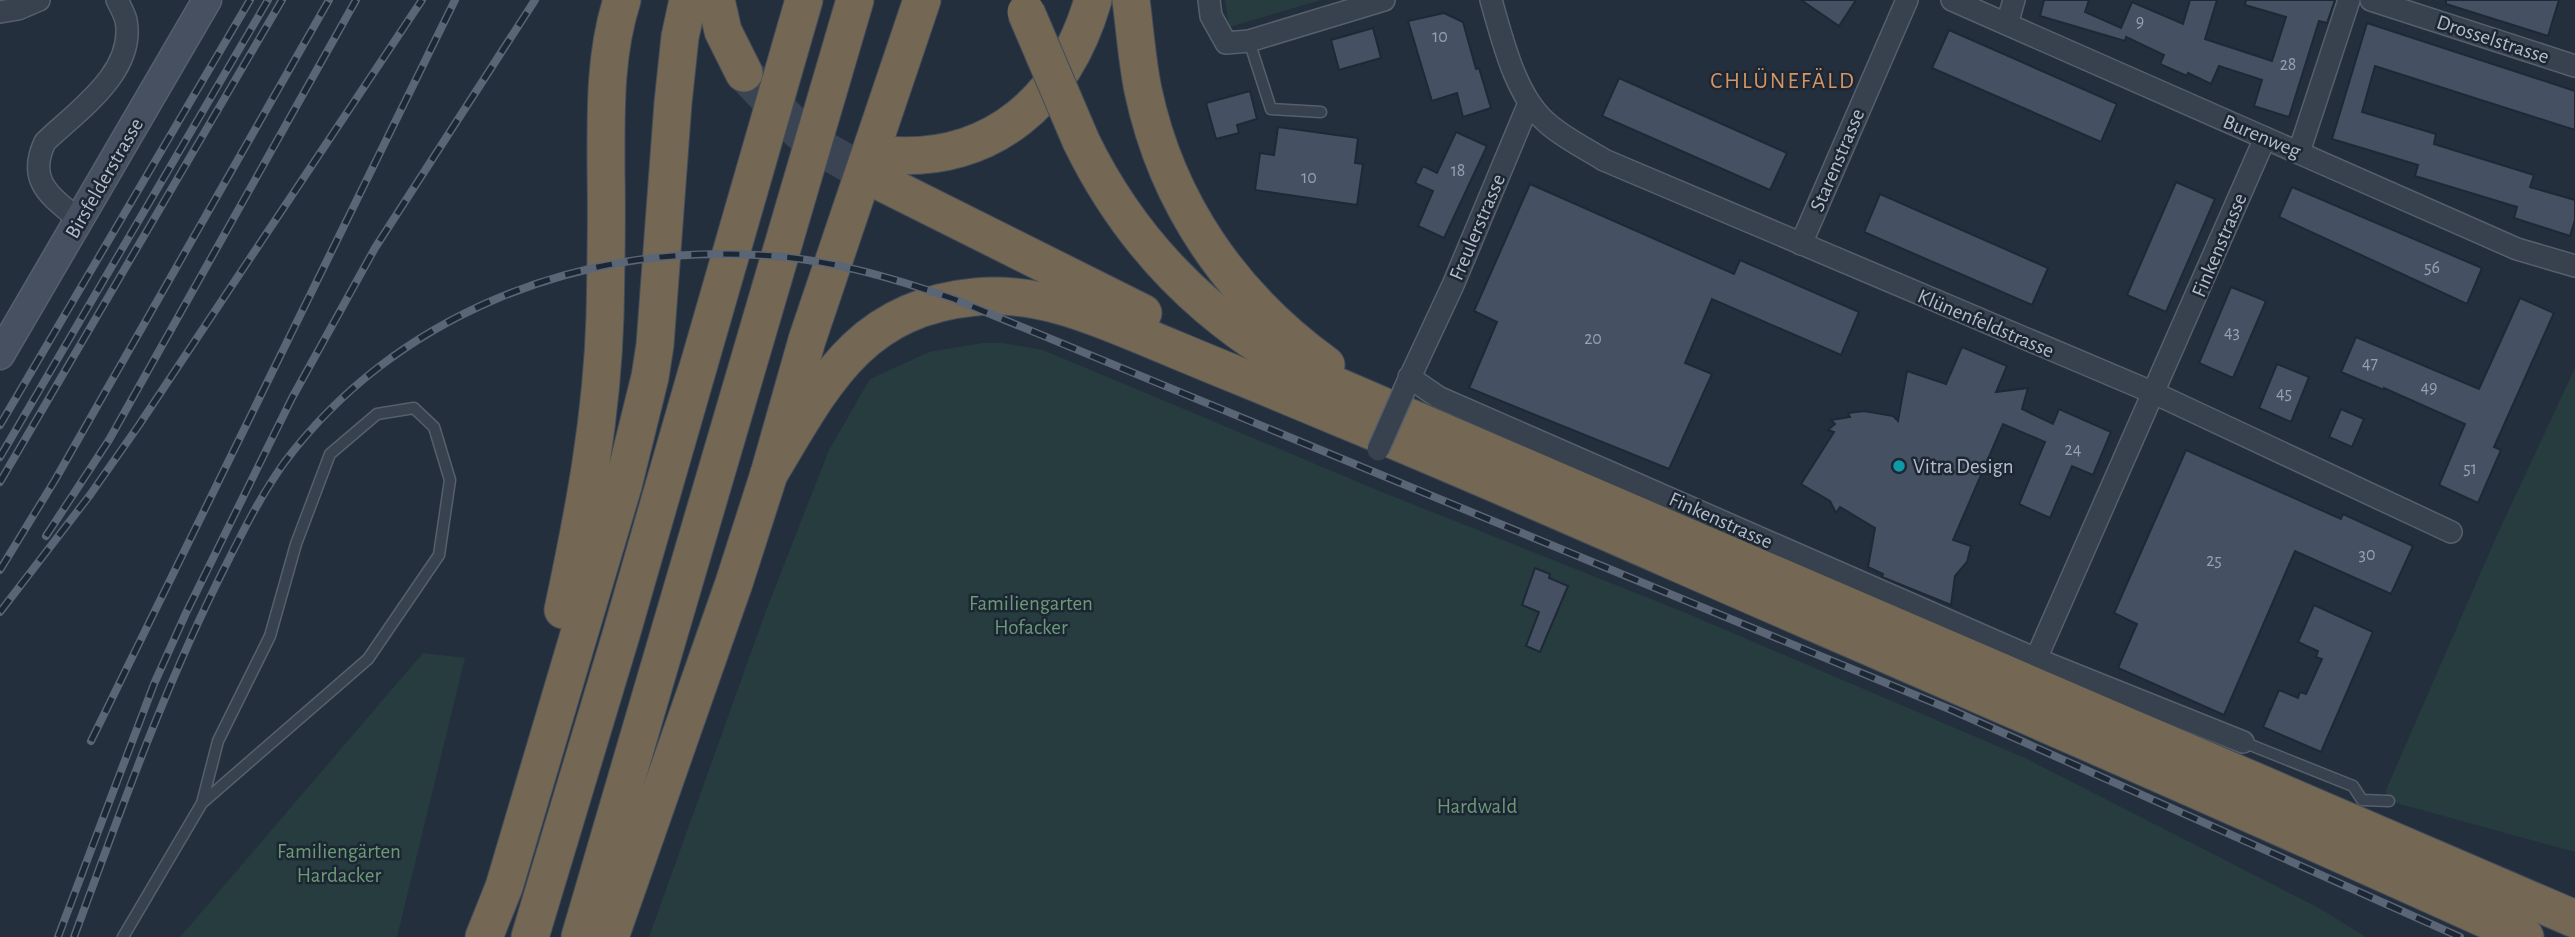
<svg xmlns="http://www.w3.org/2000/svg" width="2575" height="937" viewBox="0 0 2575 937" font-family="'Alegreya Sans',sans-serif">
  <rect width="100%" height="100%" fill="#242f3e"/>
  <!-- green -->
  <g fill="#263c3f">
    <polygon points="1225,0 1321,0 1229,27"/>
    <polygon points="983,343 1003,343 1043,350 1382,492 1686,613 2025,758 2319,908 2366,937 649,937 767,608 829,450 870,379 929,352"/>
    <polygon points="2575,368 2575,852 2389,801 2386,790 2498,533"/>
    <polygon points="423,653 465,658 397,937 180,937"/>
  </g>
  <!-- building -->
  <g fill="#455162" stroke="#1f2835" stroke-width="2">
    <polygon points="1801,0 1856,0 1839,26"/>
    <polygon points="2044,0 2089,0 2085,12 2121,28 2132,2 2183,24 2190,0 2217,0 2205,39 2272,61 2286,17 2245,5 2246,0 2335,0 2327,23 2319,21 2289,117 2254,106 2262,80 2219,66 2211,84 2188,73 2187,76 2160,64 2164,55 2126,37 2125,41 2040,16"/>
    <polygon points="2446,0 2559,0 2548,36 2446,4"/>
    <polygon points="1444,13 1463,22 1476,69 1479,68 1491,108 1463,117 1457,93 1432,101 1408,21"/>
    <polygon points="2367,23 2575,91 2575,130 2375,66 2362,112 2436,134 2434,144 2534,175 2530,187 2575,200 2575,220 2570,236 2514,218 2517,207 2415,176 2418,165 2332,139"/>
    <polygon points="1373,28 1381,58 1339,70 1331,40"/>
    <polygon points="1949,30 2117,104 2101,142 1932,68"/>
    <polygon points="1619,78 1787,153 1770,190 1602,116"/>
    <polygon points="1250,91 1257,119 1237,125 1239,133 1216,139 1206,103"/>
    <polygon points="1278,127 1358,138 1355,163 1363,164 1357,205 1255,190 1260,153 1274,155"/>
    <polygon points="1456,132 1487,146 1444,238 1418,226 1433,191 1415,183 1423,166 1437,173"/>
    <polygon points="2176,182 2215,199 2166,312 2127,295"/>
    <polygon points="1530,184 1734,274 1740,260 1859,312 1841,355 1712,299 1685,363 1712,374 1669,469 1469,388 1497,322 1474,311"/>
    <polygon points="2292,187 2482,268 2467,304 2279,217"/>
    <polygon points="1880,194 2048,268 2032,305 1864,232"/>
    <polygon points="2231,287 2266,301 2233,378 2199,363"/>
    <polygon points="2520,298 2554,313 2494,447 2501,450 2478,503 2439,485 2465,424 2384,388 2384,390 2341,372 2356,337 2479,389"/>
    <polygon points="1962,347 2007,366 1996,392 2028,388 2022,409 2053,424 2059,409 2111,432 2093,475 2072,466 2050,518 2019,504 2045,442 2003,424 1953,540 1971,546 1967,562 1955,576 1951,605 1882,577 1883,574 1868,567 1875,528 1840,507 1836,513 1830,501 1801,484 1834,432 1828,430 1835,424 1831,420 1850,417 1848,413 1864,411 1893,416 1898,421 1907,371 1946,384"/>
    <polygon points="2277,364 2309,377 2291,422 2259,408"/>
    <polygon points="2341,409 2364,419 2352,447 2329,437"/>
    <polygon points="2186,450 2341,519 2343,514 2413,546 2391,594 2295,551 2224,715 2118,668 2137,624 2114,613"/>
    <polygon points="1535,568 1550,574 1549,578 1568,586 1540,652 1526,646 1539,612 1522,605"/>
    <polygon points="2314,605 2373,632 2321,752 2263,727 2279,690 2298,698 2300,692 2306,694 2322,659 2316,657 2318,651 2298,642"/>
  </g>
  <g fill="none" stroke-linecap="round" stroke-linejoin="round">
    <!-- highway-tunnel -->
    <polyline stroke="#3a4453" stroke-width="37" stroke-dasharray="37 18" stroke-linecap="butt" points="744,73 799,131 816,145 877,180"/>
    <defs>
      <g id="lane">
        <polyline points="1249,41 1271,109 1321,112"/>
        <polyline points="2243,742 2353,786 2362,800 2389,801"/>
        <polyline points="123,937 202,803 218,741 270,636 296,544 330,454 377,414 414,408 434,427 450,480 439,555 368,659 202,803"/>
      </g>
      <g id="street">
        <polyline points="1209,0 1211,16 1226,43 1249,41 1384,0"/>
        <path d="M1491,0C1502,38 1515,95 1546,122C1562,137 1585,148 1604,160L2154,393L2451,532"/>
        <polyline points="1952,0 2517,249 2575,266"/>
        <polyline points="2371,0 2575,66"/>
        <polyline points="0,12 18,9 39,0"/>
        <polyline points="2007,24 2014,0"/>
        <polyline points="2299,152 2349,0"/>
        <path d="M79,220C52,197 26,182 45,142C77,111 136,72 126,20C124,13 120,6 117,0"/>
        <polyline points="1801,244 1907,0"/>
        <polyline points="1409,377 1438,397 2036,659 2243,742"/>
        <polyline points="1404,390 1453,285 1529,103"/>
        <polyline points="2036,659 2265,138"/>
      </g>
      <polyline id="secondary" points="0,355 207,0"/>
      <g id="highway">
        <polyline points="716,0 723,31 744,73"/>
        <path d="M1131,0C1135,30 1137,61 1143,90C1167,204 1232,297 1326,365"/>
        <path d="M1081,141C1130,242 1206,319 1304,372L2575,919"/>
        <path d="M885,155C993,164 1064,99 1093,0"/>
        <polyline points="877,180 1143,313"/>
        <path d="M769,474C823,384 859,308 975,297C1046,290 1110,323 1174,349C1229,372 1284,394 1338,417C1494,481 1647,550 1801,617C2043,722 2285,828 2525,937"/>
        <path d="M563,610C584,512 602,417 605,316C606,269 607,221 606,173C606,115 604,56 622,0"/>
        <polyline points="484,937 504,887 623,486 650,377 655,345 673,103 680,37 688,0"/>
        <polyline points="530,937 621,635 804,0"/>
        <polyline points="580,937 855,0"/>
        <polyline points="610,937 734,583 769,474 807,340 922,0"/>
      </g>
    </defs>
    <!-- lane casing -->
    <use href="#lane" stroke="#565f6c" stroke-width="13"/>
    <!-- street casing -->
    <use href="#street" stroke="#565f6c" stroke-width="24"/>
    <!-- secondary casing -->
    <use href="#secondary" stroke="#565f6c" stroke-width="31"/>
    <!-- highway casing -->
    <use href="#highway" stroke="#434c59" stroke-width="39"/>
    <!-- lane -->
    <use href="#lane" stroke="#38414e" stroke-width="10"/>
    <!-- street -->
    <use href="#street" stroke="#38414e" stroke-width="21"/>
    <!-- secondary -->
    <use href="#secondary" stroke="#465061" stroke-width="28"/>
    <!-- highway -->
    <use href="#highway" stroke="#746855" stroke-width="37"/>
    <defs>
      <g id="rail">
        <polyline points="0,425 250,0"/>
        <polyline points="0,457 268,0"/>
        <polyline points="0,482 282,0"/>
        <polyline points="46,536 109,440 356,0"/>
        <polyline points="0,570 55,480 329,0"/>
        <polyline points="0,612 90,495 139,425 422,0"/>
        <polyline points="91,741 455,0"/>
        <polyline points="58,937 154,684 186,613 292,398 375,248 535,0"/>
        <path d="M74,937C118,818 160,699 216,585C237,543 257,501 284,463C394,316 577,244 757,255C826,258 890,277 954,299L1954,711L2460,937"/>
      </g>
    </defs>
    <!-- rail casing -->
    <use href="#rail" stroke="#5a6575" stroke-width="8"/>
    <!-- rail -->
    <use href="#rail" stroke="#1d2633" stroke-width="5" stroke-dasharray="16" stroke-linecap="butt"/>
    <defs>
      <polyline id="street-bridge" points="1378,450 1404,391"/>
      <polyline id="highway-bridge" points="1026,12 1081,141"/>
    </defs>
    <!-- street-bridge casing -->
    <use href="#street-bridge" stroke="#565f6c" stroke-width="24" stroke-linecap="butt"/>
    <!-- highway-bridge casing -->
    <use href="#highway-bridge" stroke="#434c59" stroke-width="39" stroke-linecap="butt"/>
    <!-- street-bridge -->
    <use href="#street-bridge" stroke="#38414e" stroke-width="21"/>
    <!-- highway-bridge -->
    <use href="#highway-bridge" stroke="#746855" stroke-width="37"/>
  </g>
  <!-- markers -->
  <circle fill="#0f9aa8" stroke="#1d2633" stroke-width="2.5" cx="1899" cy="466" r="7"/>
  <g text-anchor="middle" stroke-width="5" stroke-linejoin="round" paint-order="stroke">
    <!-- number labels -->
    <g font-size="18" fill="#98a1af">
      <text x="2140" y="27">9</text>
      <text x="1440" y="42">10</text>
      <text x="2288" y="70">28</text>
      <text x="1458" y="176">18</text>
      <text x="1309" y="183">10</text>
      <text x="2432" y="273">56</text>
      <text x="2232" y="338">43</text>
      <text x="1593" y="344">20</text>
      <text x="2370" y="369">47</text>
      <text x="2429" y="393">49</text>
      <text x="2284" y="399">45</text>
      <text x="2073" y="455">24</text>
      <text x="2470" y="474">51</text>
      <text x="2367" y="560">30</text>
      <text x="2214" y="566">25</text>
    </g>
    <!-- street labels -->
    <g font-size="21" fill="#b4bcc9" stroke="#1d2633">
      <text transform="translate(2493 39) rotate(18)" y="7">Drosselstrasse</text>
      <text transform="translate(2262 136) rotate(23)" y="7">Burenweg</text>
      <text transform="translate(1837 160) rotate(-67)" y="7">Starenstrasse</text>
      <text transform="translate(104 178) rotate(-60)" y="7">Birsfelderstrasse</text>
      <text transform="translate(1477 227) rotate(-67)" y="7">Freulerstrasse</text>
      <text transform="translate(2219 245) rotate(-67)" y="7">Finkenstrasse</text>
      <text transform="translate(1986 323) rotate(23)" y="7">Klünenfeldstrasse</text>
      <text transform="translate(1721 520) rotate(24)" y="7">Finkenstrasse</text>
    </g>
    <!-- poi labels -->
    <g font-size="21" fill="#b4bcc9" stroke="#1d2633" text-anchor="start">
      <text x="1913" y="473">Vitra Design</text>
    </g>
    <!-- park labels -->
    <g font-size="21" fill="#6b9a76" stroke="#1d2633">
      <text x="1031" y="610">Familiengarten<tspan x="1031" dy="24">Hofacker</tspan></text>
      <text x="1477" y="813">Hardwald</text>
      <text x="339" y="858">Familiengärten<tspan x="339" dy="24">Hardacker</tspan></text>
    </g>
    <!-- neighbourhood labels -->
    <g font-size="23" letter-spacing="2" fill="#d59563" stroke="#1d2633">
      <text x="1783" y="88">CHLÜNEFÄLD</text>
    </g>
  </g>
</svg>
